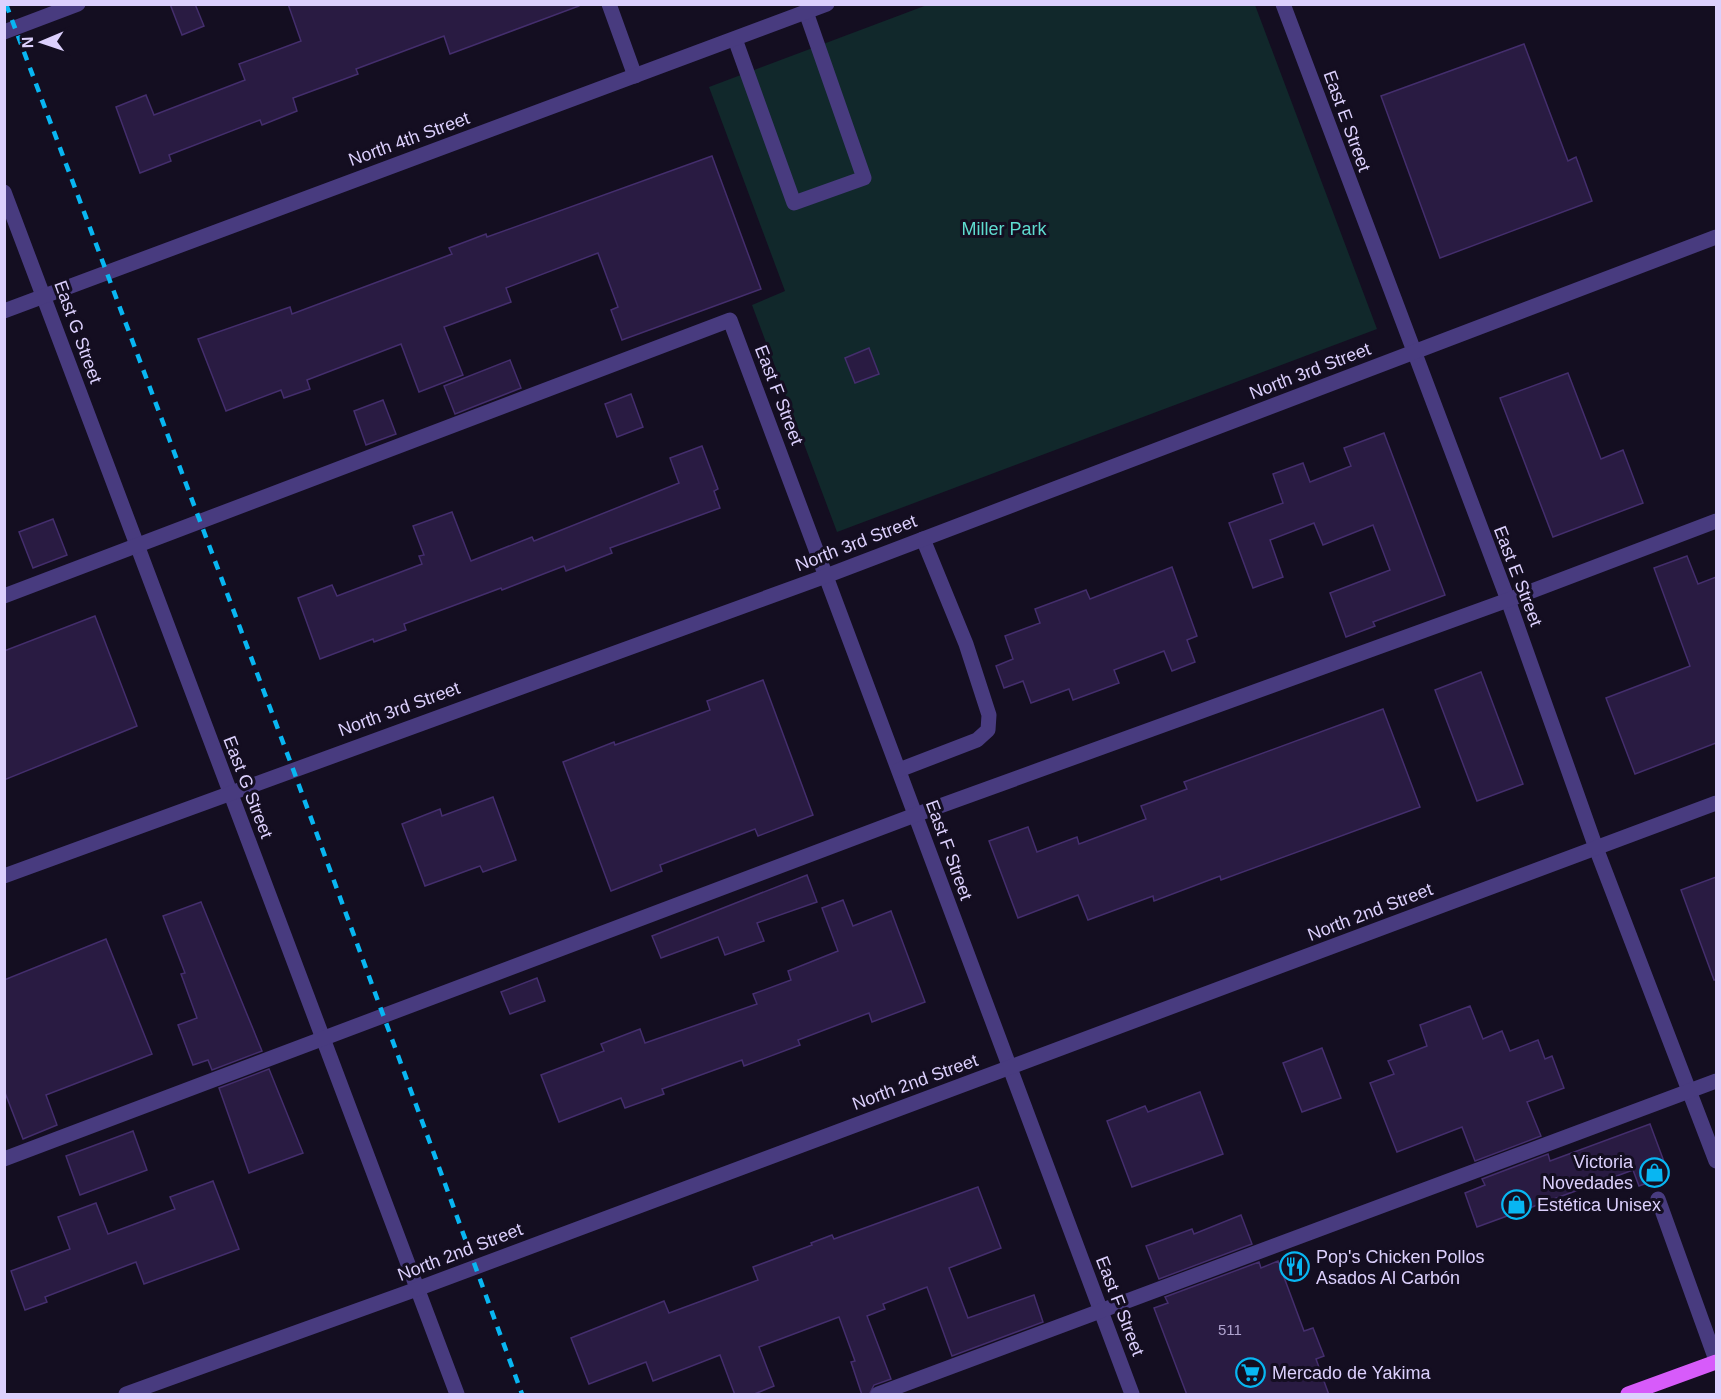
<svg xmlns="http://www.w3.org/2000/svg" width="1721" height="1399" viewBox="0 0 1721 1399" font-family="Arial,sans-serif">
  <rect width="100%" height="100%" fill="#140e21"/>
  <!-- green -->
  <polygon fill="#11282b" points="927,5 1255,5 1377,329 837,532 752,305 785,291 709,87"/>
  <!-- building -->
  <g fill="#291b42" stroke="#442e6d" stroke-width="1.5">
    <polygon points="170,4 195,4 204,26 182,35"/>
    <polygon points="288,4 579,4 579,6 450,54 444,36 356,69 358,74 293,98 297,111 262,125 260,120 169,155 171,161 140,173 116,107 146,95 154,115 245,80 239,64 301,41"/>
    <polygon points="1524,44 1568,161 1576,157 1592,201 1440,258 1381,96"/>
    <polygon points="712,156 761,289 622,340 611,310 618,307 598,253 506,288 511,302 444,327 463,375 419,392 401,344 307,380 310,389 284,398 281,390 226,411 198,339 290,307 292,314 452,254 449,248 486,234 487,237"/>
    <polygon points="869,348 879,374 855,383 845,358"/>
    <polygon points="510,360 521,388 455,414 444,386"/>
    <polygon points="1568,373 1601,459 1623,450 1643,503 1553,537 1500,398"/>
    <polygon points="631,394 643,427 617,437 605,404"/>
    <polygon points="383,400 396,434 366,445 354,411"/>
    <polygon points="1384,433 1445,595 1373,622 1375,626 1346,637 1330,593 1390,570 1373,525 1323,545 1314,523 1270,540 1283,577 1253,588 1229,523 1283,503 1273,474 1303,463 1310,482 1351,466 1344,448"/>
    <polygon points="702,446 718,489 714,491 720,508 610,548 612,553 566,571 564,566 502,590 501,588 404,624 406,630 374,642 373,639 320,659 298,598 332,585 337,596 422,564 419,556 424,555 413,526 452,512 471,561 532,537 534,541 679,483 670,458"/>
    <polygon points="53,519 67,555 33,568 19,532"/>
    <polygon points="1687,556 1698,584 1716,577 1716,743 1635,774 1606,698 1690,666 1654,568"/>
    <polygon points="1172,567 1197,636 1187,640 1195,662 1172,671 1164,651 1114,670 1119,683 1073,700 1069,689 1031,703 1023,681 1004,688 996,666 1013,659 1005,636 1040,623 1035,609 1086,590 1090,599"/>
    <polygon points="95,616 137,726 4,780 4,651"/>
    <polygon points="1481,672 1523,784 1477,801 1435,690"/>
    <polygon points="763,680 813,815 758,836 755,829 660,865 662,871 611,891 563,762 614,742 615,745 710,710 707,701"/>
    <polygon points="1383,709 1420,807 1221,880 1220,876 1154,901 1153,896 1088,920 1078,895 1018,918 989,841 1028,827 1037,852 1077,837 1079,844 1146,819 1141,806 1187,789 1184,782"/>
    <polygon points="493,797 516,860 483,872 480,866 425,886 402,824 440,809 442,816"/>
    <polygon points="807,875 817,902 757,923 764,941 725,955 718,937 661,958 652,936"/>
    <polygon points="1716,877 1716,980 1714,980 1681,890"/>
    <polygon points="843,900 853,926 891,911 925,1002 872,1022 869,1013 798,1040 800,1045 744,1066 742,1060 662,1089 664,1094 625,1108 621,1098 559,1122 541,1075 604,1051 601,1044 640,1029 645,1043 757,1004 753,994 791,980 788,971 838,951 822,908"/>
    <polygon points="201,902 262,1051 212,1070 208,1060 193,1065 178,1025 197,1018 181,974 185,973 163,916"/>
    <polygon points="106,939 152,1054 46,1095 57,1125 23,1139 4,1090 4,980"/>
    <polygon points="537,978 545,1001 510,1014 501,992"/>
    <polygon points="1470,1006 1483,1039 1502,1031 1510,1051 1538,1040 1545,1059 1552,1056 1564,1088 1527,1102 1541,1136 1475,1161 1462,1127 1397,1152 1370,1083 1394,1074 1388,1061 1427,1046 1420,1025"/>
    <polygon points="1322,1048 1341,1098 1302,1112 1283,1063"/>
    <polygon points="269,1069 303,1153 249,1173 219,1088"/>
    <polygon points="1200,1092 1223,1154 1132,1187 1107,1121 1145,1106 1148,1112"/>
    <polygon points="1650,1124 1669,1175 1639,1186 1633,1170 1477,1227 1465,1193 1485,1185 1482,1179 1548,1154 1550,1161"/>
    <polygon points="133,1131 147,1170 80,1195 66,1156"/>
    <polygon points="213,1181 239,1249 144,1284 136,1262 45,1297 47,1302 25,1310 11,1271 70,1249 58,1217 96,1203 108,1234 175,1209 170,1197"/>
    <polygon points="978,1187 1001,1248 949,1268 968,1318 1034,1295 1043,1322 952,1356 927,1287 883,1304 885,1309 867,1316 891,1379 874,1385 869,1395 862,1395 851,1362 855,1361 839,1317 759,1347 774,1386 752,1395 735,1395 720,1355 653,1381 646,1362 589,1384 571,1338 664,1301 669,1313 758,1280 753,1267 812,1245 811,1243 832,1235 834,1239"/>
    <polygon points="1241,1215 1252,1244 1159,1279 1146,1246 1192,1229 1194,1234"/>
    <polygon points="1278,1261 1304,1331 1313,1328 1324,1356 1316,1359 1329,1395 1187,1395 1154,1308 1168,1303 1165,1297 1259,1262 1261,1268"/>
  </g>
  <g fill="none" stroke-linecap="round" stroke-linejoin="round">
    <!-- minor -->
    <g stroke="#483b7f" stroke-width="15">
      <polyline points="609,4 635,76"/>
      <polyline points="1283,4 1508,600 1596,848 1716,1161"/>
      <polyline points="4,32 78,4"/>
      <polyline points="735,39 794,203 864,178 806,12"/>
      <polyline points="4,192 457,1394"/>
      <polyline points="4,311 827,4"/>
      <polyline points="4,596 730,320 1132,1394"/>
      <polyline points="899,770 977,740 988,730 989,715 966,644 923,539"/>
      <polyline points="4,876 826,576 1716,237"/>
      <polyline points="4,1159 915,815 1508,600 1716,521"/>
      <polyline points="1658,1199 1716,1360"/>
      <polyline points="126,1394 417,1289 1716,803"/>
      <polyline points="878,1394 1716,1081"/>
    </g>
    <!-- major -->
    <polyline stroke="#d75bfa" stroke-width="15" points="1628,1394 1716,1362"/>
    <!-- rail -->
    <polyline stroke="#08b6f2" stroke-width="4.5" stroke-dasharray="9 8" stroke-linecap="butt" points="6,4 293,769 522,1394"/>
  </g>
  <!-- icons -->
  <defs>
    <symbol id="shop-ring" viewBox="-11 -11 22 22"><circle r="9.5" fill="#140e21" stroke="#08b6f2" stroke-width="1.5"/><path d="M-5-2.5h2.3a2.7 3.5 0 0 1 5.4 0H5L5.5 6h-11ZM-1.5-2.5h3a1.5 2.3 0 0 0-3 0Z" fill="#08b6f2"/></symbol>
    <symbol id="restaurant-ring" viewBox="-11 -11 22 22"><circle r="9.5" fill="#140e21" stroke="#08b6f2" stroke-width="1.5"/><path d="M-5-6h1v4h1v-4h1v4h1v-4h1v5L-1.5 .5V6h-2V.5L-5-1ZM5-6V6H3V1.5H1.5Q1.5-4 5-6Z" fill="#08b6f2"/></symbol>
    <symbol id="supermarket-ring" viewBox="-11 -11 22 22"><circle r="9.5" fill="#140e21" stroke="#08b6f2" stroke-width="1.5"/><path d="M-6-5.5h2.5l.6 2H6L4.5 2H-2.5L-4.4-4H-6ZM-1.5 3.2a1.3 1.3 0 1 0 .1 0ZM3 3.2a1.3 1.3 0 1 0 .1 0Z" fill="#08b6f2"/></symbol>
  </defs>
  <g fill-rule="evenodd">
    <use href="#shop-ring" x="1638" y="1156" width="33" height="33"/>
    <use href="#shop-ring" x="1500" y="1188" width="33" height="33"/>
    <use href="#restaurant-ring" x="1278" y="1250" width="33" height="33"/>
    <use href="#supermarket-ring" x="1234" y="1356" width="33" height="33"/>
  </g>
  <g text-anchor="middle" stroke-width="6" stroke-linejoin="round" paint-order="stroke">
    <!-- number labels -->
    <g font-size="15" fill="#afa3ce">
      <text x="1230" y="1335">511</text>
    </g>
    <!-- street labels -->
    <g font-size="18" fill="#dcd0fd" stroke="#140e21">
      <text transform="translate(1347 121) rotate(70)" y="6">East E Street</text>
      <text transform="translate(409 139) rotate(-20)" y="6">North 4th Street</text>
      <text transform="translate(78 332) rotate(70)" y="6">East G Street</text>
      <text transform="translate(1310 371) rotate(-21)" y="6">North 3rd Street</text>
      <text transform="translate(779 395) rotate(69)" y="6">East F Street</text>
      <text transform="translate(856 543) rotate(-21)" y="6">North 3rd Street</text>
      <text transform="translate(1518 576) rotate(69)" y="6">East E Street</text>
      <text transform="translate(399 709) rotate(-20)" y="6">North 3rd Street</text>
      <text transform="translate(248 787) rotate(69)" y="6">East G Street</text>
      <text transform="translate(949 850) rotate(70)" y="6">East F Street</text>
      <text transform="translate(1370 912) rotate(-21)" y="6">North 2nd Street</text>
      <text transform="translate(915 1082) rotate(-20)" y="6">North 2nd Street</text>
      <text transform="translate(460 1252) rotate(-21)" y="6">North 2nd Street</text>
      <text transform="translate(1120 1306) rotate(69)" y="6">East F Street</text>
    </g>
    <!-- park labels -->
    <g font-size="18" fill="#5fdbcf" stroke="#140e21">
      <text x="1004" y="235">Miller Park</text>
    </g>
    <!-- poi labels -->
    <g font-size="18" fill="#dcd0fd" stroke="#140e21" text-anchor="start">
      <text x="1633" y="1168" text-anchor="end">Victoria<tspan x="1633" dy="21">Novedades</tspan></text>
      <text x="1537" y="1211">Estética Unisex</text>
      <text x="1316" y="1263">Pop's Chicken Pollos<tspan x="1316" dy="21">Asados Al Carbón</tspan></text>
      <text x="1272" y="1379">Mercado de Yakima</text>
    </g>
  </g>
  <!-- border -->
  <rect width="1721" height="1399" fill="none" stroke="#dcd0fd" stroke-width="12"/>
  <!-- north arrow -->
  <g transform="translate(42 42) rotate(268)" stroke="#140e21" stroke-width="4.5" paint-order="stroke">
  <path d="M0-4.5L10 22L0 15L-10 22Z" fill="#dcd0fd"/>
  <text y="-9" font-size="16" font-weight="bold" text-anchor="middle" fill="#dcd0fd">N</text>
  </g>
</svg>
